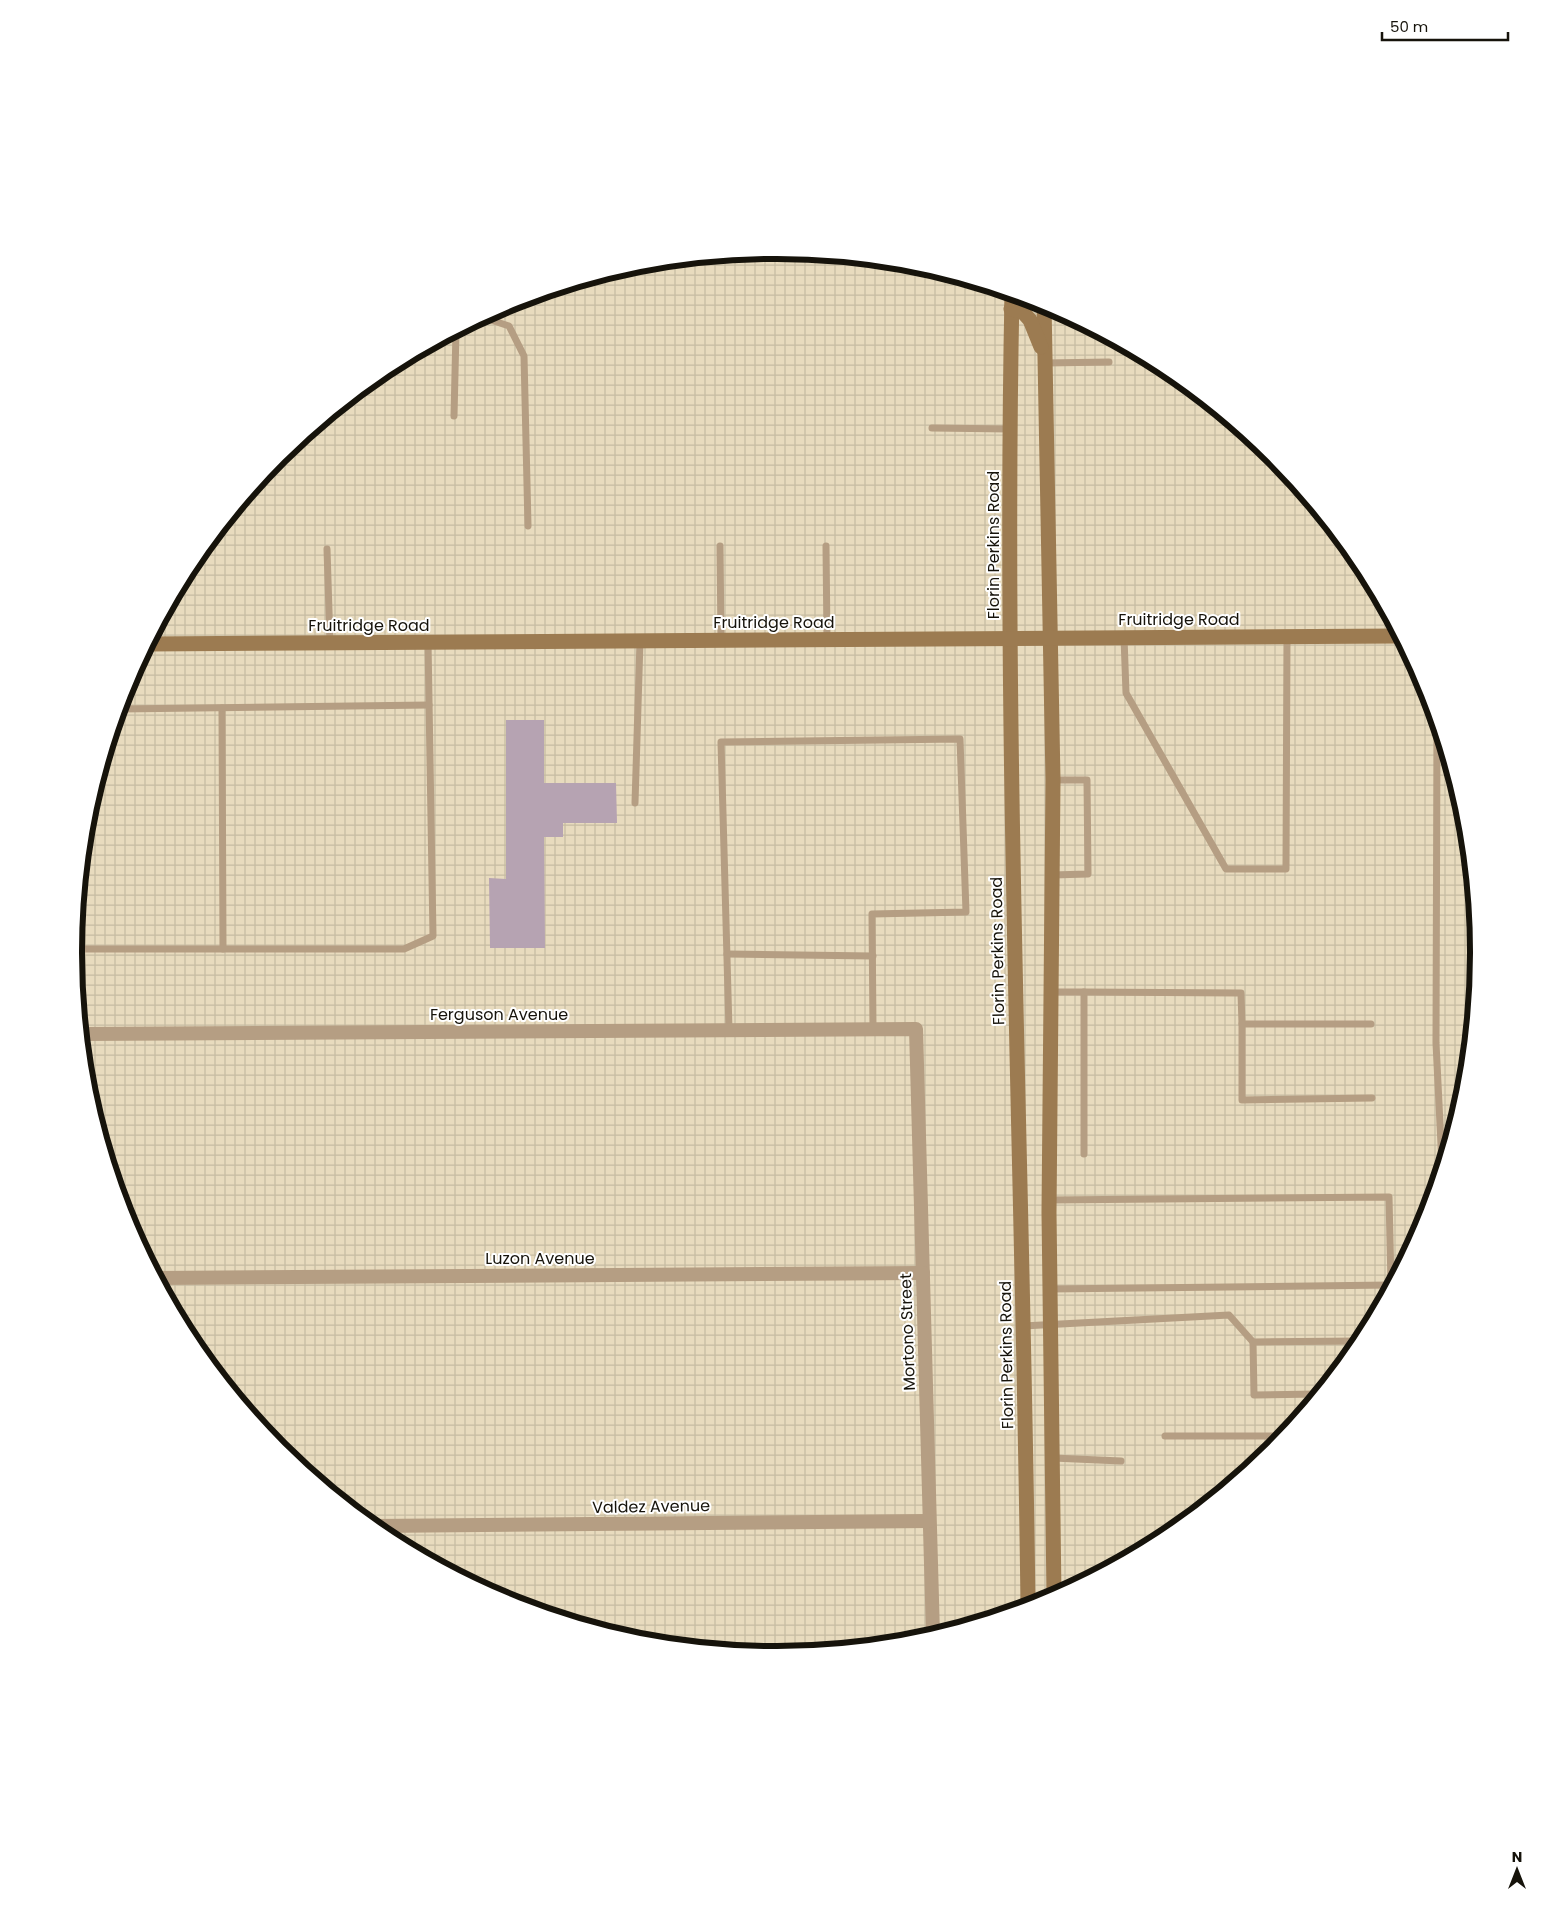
<svg xmlns="http://www.w3.org/2000/svg" width="1552" height="1905" viewBox="0 0 1552 1905" font-family="Poppins,sans-serif">
  <defs>
    <pattern id="industrial-grid" width="8" height="8" patternUnits="userSpaceOnUse" patternTransform="scale(1.25)"><rect width="8" height="8" fill="#e8dbbe"/><path d="M0 4h8M4 0v8" fill="none" stroke="#c6bba2"/></pattern>
  </defs>
  <rect width="100%" height="100%" fill="#efe5d0"/>
  <!-- industrial -->
  <circle fill="url(#industrial-grid)" cx="776" cy="952" r="700"/>
  <!-- building -->
  <polygon fill="#b6a3b2" points="506,720 544,720 544,783 616,783 617,823 563,823 563,837 544,837 545,948 490,948 489,878 506,879"/>
  <g fill="none" stroke-linecap="round" stroke-linejoin="round">
    <!-- lane -->
    <g stroke="#b59e83" stroke-width="7">
      <polyline points="482,317 509,326 524,356 528,526"/>
      <polyline points="1045,363 1109,362"/>
      <polyline points="454,416 456,331"/>
      <polyline points="932,428 1010,429"/>
      <polyline points="720,546 721,640"/>
      <polyline points="826,546 827,639"/>
      <polyline points="327,549 330,643"/>
      <polyline points="1124,637 1126,693 1226,869 1286,869 1287,636"/>
      <polyline points="222,708 223,949"/>
      <polyline points="120,709 429,705"/>
      <polyline points="1437,724 1436,1043 1442,1165"/>
      <polyline points="635,803 640,641"/>
      <polyline points="1052,875 1088,874 1087,780 1053,780"/>
      <polyline points="74,949 404,949 433,936 428,642"/>
      <polyline points="727,954 873,956"/>
      <polyline points="1051,992 1084,992 1084,1154"/>
      <polyline points="1084,992 1241,993 1242,1024 1371,1024"/>
      <polyline points="1242,1024 1242,1100 1372,1098"/>
      <polyline points="729,1030 721,742 960,739 966,912 872,914 873,1029"/>
      <polyline points="1049,1200 1389,1197 1391,1284"/>
      <polyline points="1050,1289 1390,1285"/>
      <polyline points="1023,1326 1229,1315 1253,1342"/>
      <polyline points="1318,1394 1254,1395 1253,1342 1361,1341"/>
      <polyline points="1165,1436 1283,1436"/>
      <polyline points="1053,1458 1121,1461"/>
    </g>
    <!-- street -->
    <g stroke="#b59e83" stroke-width="14">
      <polyline points="82,1034 916,1029 933,1635"/>
      <polyline points="157,1278 923,1273"/>
      <polyline points="373,1526 929,1521"/>
    </g>
    <!-- secondary -->
    <g stroke="#9c7b51" stroke-width="15">
      <path d="M1012,294C1003,731 1023,1169 1028,1607"/>
      <polyline points="1044,304 1053,780 1049,1213 1054,1596"/>
      <polyline points="1011,309 1022,311 1030,320 1041,347"/>
      <polyline points="148,644 1399,636"/>
    </g>
  </g>
  <g text-anchor="middle" stroke-width="4" stroke-linejoin="round" paint-order="stroke">
    <!-- street labels -->
    <g font-size="16" fill="#16130b" stroke="#fff">
      <text transform="translate(993 545) rotate(-90)" y="6">Florin Perkins Road</text>
      <text x="1179" y="625">Fruitridge Road</text>
      <text x="774" y="628">Fruitridge Road</text>
      <text x="369" y="631">Fruitridge Road</text>
      <text transform="translate(997 951) rotate(-91)" y="6">Florin Perkins Road</text>
      <text x="499" y="1020">Ferguson Avenue</text>
      <text x="540" y="1264">Luzon Avenue</text>
      <text transform="translate(907 1332) rotate(-92)" y="6">Mortono Street</text>
      <text transform="translate(1006 1355) rotate(-91)" y="6">Florin Perkins Road</text>
      <text transform="translate(651 1506) rotate(-1)" y="6">Valdez Avenue</text>
    </g>
  </g>
  <!-- crop -->
  <path d="M0 0H1552V1905H0ZM775 259H777A693 693 0 0 1 1470 952V953A693 693 0 0 1 777 1646H775A693 693 0 0 1 82 953V952A693 693 0 0 1 775 259Z" fill="#fff" fill-rule="evenodd"/>
  <path fill="none" stroke="#16130b" stroke-width="6" d="M775 259H777A693 693 0 0 1 1470 952V953A693 693 0 0 1 777 1646H775A693 693 0 0 1 82 953V952A693 693 0 0 1 775 259Z"/>
  <!-- north arrow -->
  <g transform="translate(1517 1870)" stroke="#ffffff" stroke-width="4" paint-order="stroke">
  <path d="M0-4L9 19L0 12L-9 19Z" fill="#16130b"/>
  <text y="-8" font-size="14" font-weight="bold" text-anchor="middle" fill="#16130b">N</text>
  </g>
  <!-- scale -->
  <path d="M1382 32v8h126v-8" fill="none" stroke="#16130b" stroke-width="2.5"/>
  <text x="1390" y="32" font-size="15" fill="#16130b" stroke="#ffffff" stroke-width="4" paint-order="stroke">50 m</text>
</svg>
